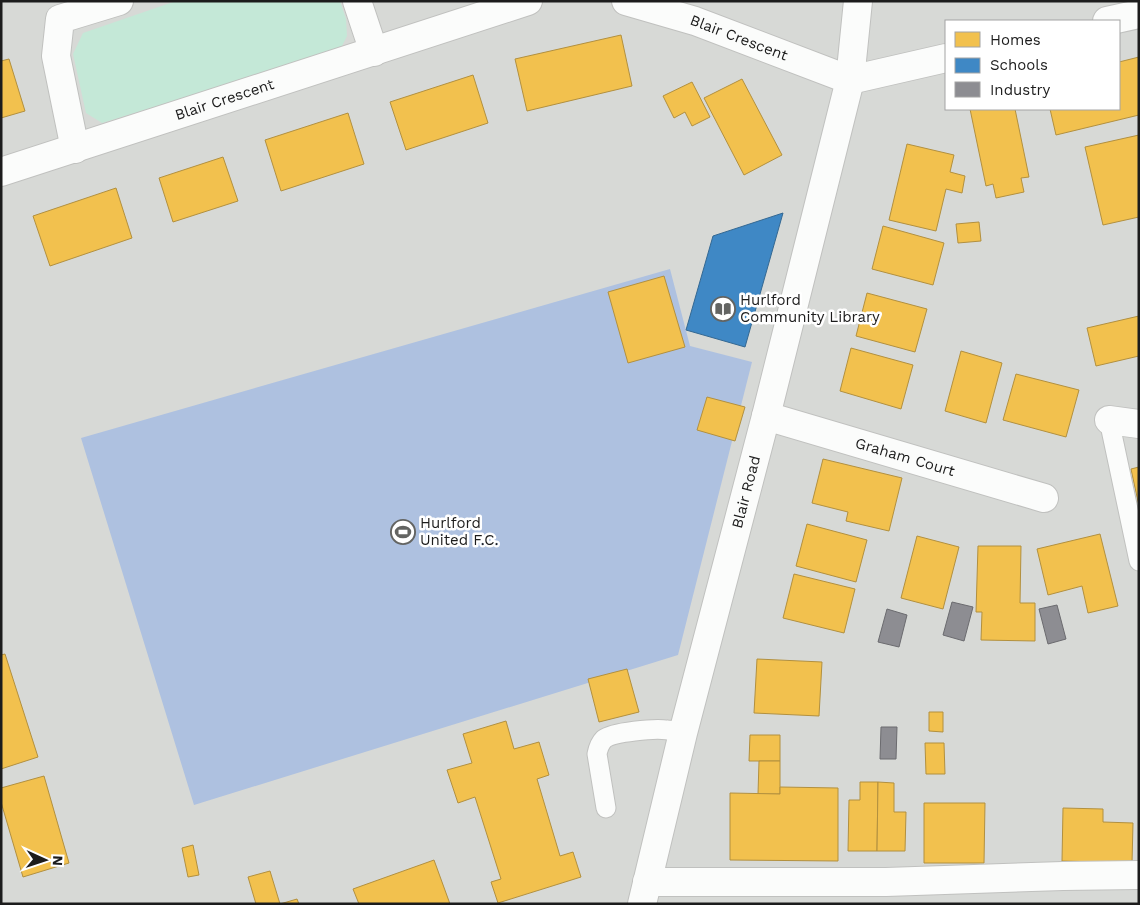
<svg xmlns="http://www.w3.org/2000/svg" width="1140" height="905" viewBox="0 0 1140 905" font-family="'Work Sans',sans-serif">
  <rect width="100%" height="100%" fill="#e6eae5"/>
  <!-- residential -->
  <path fill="#d7d9d6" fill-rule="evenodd" d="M1,1H1139V902L854,904H1ZM946,21H1119V109H946Z"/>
  <!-- grass -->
  <polygon fill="#c4e8d7" points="176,1 340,1 346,19 347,36 340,50 102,123 86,113 73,54 83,33"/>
  <!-- pitch -->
  <polygon fill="#aec1e0" points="670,269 690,346 752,362 678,655 194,805 81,438"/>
  <!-- homes -->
  <g fill="#f2c14e" stroke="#b2903f">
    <polygon points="621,35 632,86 527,111 515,59"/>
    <polygon points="1139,57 1139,115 1056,135 1050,109 1119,109 1119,62"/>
    <polygon points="9,59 25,111 1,118 1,61"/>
    <polygon points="473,75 488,123 406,150 390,102"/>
    <polygon points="742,79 782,155 744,175 704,98"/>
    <polygon points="692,82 710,117 692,126 685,112 674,118 663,96"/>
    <polygon points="970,109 1015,109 1029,177 1021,178 1024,192 996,198 993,184 986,186"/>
    <polygon points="348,113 364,164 281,191 265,140"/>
    <polygon points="1139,135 1139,217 1103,225 1085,147"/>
    <polygon points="907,144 954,155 950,172 965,176 962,193 946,189 936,231 889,220"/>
    <polygon points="223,157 238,201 173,222 159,178"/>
    <polygon points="116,188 132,238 50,266 33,216"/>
    <polygon points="979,222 981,241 958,243 956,224"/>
    <polygon points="883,226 944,243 933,285 872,269"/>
    <polygon points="664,276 685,347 628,363 608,292"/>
    <polygon points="867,293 927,309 915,352 856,336"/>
    <polygon points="1139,316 1139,356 1096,366 1087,328"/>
    <polygon points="851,348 913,365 901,409 840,391"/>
    <polygon points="961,351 1002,363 986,423 945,411"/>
    <polygon points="1016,374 1079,390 1066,437 1003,420"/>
    <polygon points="707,397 745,407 735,441 697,430"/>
    <polygon points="823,459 902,478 889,531 846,521 848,512 812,503"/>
    <polygon points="1139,467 1139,506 1131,469"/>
    <polygon points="807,524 867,540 856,582 796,566"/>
    <polygon points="1100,534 1118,606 1088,613 1082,586 1048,595 1037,549"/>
    <polygon points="917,536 959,547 943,609 901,598"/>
    <polygon points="978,546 1021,546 1020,603 1035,603 1035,641 981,640 982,612 976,612"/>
    <polygon points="794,574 855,589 844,633 783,618"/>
    <polygon points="5,654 38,757 1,769 1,655"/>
    <polygon points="757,659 822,662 819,716 754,713"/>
    <polygon points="627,669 639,712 599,722 588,679"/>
    <polygon points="929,712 943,712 943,732 929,731"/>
    <polygon points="506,721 514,749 539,742 549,775 537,779 560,856 573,852 581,877 498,903 491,882 501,879 475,797 458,803 447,770 472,763 463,734"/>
    <polygon points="750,735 780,735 780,761 749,761"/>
    <polygon points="925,743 944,743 945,774 926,774"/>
    <polygon points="759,761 780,761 780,794 758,794"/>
    <polygon points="44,776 69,863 23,877 1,802 1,788"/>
    <polygon points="860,782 878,782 877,851 848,851 849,800 860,800"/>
    <polygon points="878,782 894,783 894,812 906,812 905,851 877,851"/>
    <polygon points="780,787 838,788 838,861 730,860 730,793 780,794"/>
    <polygon points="924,803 985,803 984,863 924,863"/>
    <polygon points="1063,808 1103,809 1103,822 1133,823 1132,863 1062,861"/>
    <polygon points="193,845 199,875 188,877 182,848"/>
    <polygon points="434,860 450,904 359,904 353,889"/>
    <polygon points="270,871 280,904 297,899 299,904 256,904 248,877"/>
  </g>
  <!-- schools -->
  <polygon fill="#3f88c5" stroke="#346892" points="783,213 745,347 686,330 713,236"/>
  <!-- industry -->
  <g fill="#8d8d92" stroke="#6b6b6f">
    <polygon points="952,602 973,607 964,641 943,635"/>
    <polygon points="1057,605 1066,639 1048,644 1039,609"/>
    <polygon points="887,609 907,615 899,647 878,642"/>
    <polygon points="881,727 897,727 896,759 880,759"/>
  </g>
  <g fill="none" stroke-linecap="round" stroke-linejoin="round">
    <defs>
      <g id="lane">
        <polyline points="1109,420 1139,561"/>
        <path d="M606,808L597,754C598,749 600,743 604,739C613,732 655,728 667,730C673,730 678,732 683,733"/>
      </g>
      <g id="street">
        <polyline points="357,1 374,52"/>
        <path id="s1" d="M626,1L695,21L850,80"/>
        <polyline points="1107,21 1139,14"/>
        <polyline points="850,80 946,58"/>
        <polyline points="75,149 56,56 60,19 119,1"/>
        <path id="s2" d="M1,172L528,1"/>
        <path id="s3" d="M766,416L1044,498"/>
        <polyline points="1109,420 1139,424"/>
        <polyline points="647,882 886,882 1063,876 1139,875"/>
        <path id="s4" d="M642,904L683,733L766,416L850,80L858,1"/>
      </g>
    </defs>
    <!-- lane casing -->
    <use href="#lane" stroke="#c0c1bf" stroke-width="21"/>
    <!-- street casing -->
    <use href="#street" stroke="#c0c1bf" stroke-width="30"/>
    <!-- lane -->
    <use href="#lane" stroke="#fbfcfb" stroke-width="19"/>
    <!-- street -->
    <use href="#street" stroke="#fbfcfb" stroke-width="28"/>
  </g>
  <!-- icons -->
  <defs>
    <symbol id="library-ring" viewBox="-11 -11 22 22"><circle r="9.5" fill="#fff" stroke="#636462" stroke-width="1.5"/><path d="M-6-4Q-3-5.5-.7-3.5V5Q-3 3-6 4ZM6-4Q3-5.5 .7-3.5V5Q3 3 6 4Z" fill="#636462"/></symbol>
    <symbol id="stadium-ring" viewBox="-11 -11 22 22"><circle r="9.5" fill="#fff" stroke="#636462" stroke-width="1.5"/><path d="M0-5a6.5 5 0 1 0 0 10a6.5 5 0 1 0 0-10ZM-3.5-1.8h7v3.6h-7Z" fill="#636462"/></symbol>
  </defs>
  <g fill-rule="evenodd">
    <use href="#library-ring" x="709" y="295" width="28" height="28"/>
    <use href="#stadium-ring" x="389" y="518" width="28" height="28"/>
  </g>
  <g text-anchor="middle" stroke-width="5" stroke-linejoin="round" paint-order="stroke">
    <!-- street labels -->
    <g font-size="15" fill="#1c1c1c" stroke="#fff">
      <text dy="5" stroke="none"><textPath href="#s1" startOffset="119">Blair Crescent</textPath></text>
      <text dy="5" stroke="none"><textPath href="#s2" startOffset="235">Blair Crescent</textPath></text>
      <text dy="5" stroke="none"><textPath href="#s3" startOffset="145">Graham Court</textPath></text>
      <text dy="5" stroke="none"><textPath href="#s4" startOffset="425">Blair Road</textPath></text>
    </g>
    <!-- poi labels -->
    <g font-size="15" fill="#1c1c1c" stroke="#fff" text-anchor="start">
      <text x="740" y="305">Hurlford<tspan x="740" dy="17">Community Library</tspan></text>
      <text x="420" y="528">Hurlford<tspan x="420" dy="17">United F.C.</tspan></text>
    </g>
  </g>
  <!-- border -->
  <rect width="1140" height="905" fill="none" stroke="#1c1c1c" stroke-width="5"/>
  <!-- legend -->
  <rect x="945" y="20" width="175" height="90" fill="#ffffff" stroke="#a4a4a4"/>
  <rect x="955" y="32" width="25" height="15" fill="#f2c14e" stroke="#a4a4a4"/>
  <text x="990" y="45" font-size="15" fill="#1c1c1c">Homes</text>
  <rect x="955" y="58" width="25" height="15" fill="#3f88c5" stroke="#a4a4a4"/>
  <text x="990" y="70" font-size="15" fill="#1c1c1c">Schools</text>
  <rect x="955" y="82" width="25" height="15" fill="#8d8d92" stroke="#a4a4a4"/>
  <text x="990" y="95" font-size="15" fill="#1c1c1c">Industry</text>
  <!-- north arrow -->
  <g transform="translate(45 860) rotate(93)" stroke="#ffffff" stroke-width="4" paint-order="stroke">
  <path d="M0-4L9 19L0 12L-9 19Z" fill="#1c1c1c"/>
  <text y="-8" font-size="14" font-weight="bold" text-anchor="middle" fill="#1c1c1c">N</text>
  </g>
</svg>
